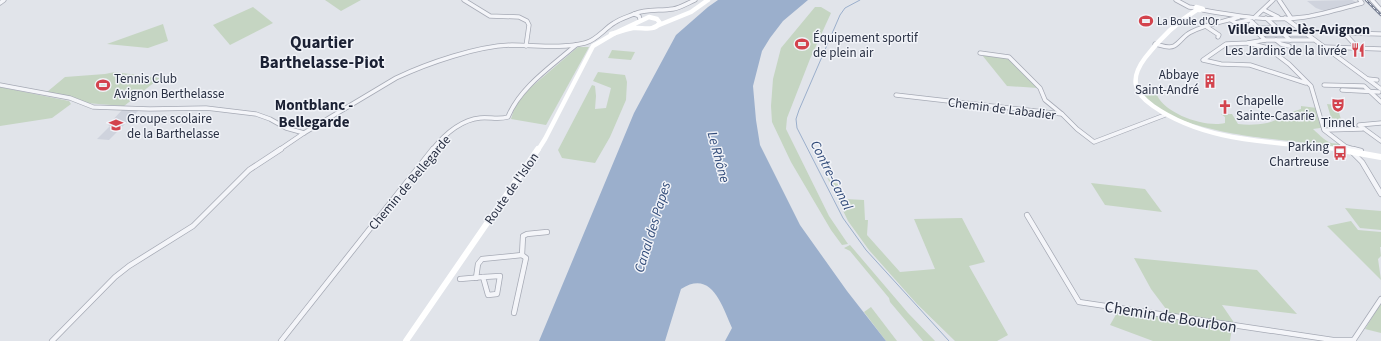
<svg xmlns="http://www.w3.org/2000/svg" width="1381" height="341" viewBox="0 0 1381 341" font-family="'Source Sans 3',sans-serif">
  <rect width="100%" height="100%" fill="#e1e4ea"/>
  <!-- built -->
  <g fill="#cfd3dd">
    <polygon points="1352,0 1358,3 1324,11 1316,8 1307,1"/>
    <polygon points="123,109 139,110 109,140 97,139 110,126 108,125 109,124"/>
  </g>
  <!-- green -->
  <g fill="#c5d5c2">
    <polygon points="325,0 361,0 341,11"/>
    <polygon points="253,7 273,23 230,45 213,25"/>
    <polygon points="815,7 821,7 831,13 810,59 787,118 786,129 829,216 848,244 842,245 831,230 791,162 772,122 771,106 773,79 781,48"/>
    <polygon points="163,24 168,41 148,48 107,44"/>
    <polygon points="578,47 589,47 546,125 511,119 515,106 529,89"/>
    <polygon points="612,50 635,52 631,60 608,58"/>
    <polygon points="982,55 1009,58 1038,88 1007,86"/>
    <polygon points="115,72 160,78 124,106 86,103 75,98 47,92 65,77 105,74"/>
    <polygon points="598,72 625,75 627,82 626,100 610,137 595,163 562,158 558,150 592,85 595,86 596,96 595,109 606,108 611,88 593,81"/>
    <path d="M1139,86H1143L1146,90L1154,89V93L1157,95C1165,114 1206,128 1225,123V117L1221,114H1232L1238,124C1247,125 1257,125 1267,123C1275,121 1277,118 1288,118L1292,112L1301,109V106L1317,108L1322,127L1320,128L1313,129C1321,136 1328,146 1340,143L1342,146C1329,148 1312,144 1299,142C1261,138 1153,129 1139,86Z"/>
    <polygon points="0,87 69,101 71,104 52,118 0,126"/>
    <polygon points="1327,104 1336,105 1337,108 1334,108 1338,109 1342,123 1332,121"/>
    <polygon points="827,177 832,182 838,184 845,199 864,200 865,220 868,220 867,235 900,272 935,269 914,219 962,218 985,262 969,266 1008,335 997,341 955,341 917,304 869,250 848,221"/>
    <polygon points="1091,183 1145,189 1162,212 1105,205"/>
    <polygon points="1345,208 1381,211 1381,230 1360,228"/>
    <polygon points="1351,221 1358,230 1381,232 1381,247 1380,247 1381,256 1378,259 1381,280 1327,226"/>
    <polygon points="850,245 908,313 935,341 923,341 890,302 889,298 850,251 844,248"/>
    <polygon points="1134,258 1257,270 1297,314 1222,305 1235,324 1169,313 1151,289"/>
    <polygon points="1381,303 1381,333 1365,329"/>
    <polygon points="871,307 897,341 886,341 864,312"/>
    <polygon points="1118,311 1232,327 1230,341 1153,341 1110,325"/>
  </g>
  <!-- water -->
  <path fill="#9bafcc" d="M718,0H808L783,21L770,38L762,51L753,86L756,120L760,145L800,225L847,291L886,341H725L732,328C722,306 712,269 681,289L665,341H539L634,113L676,35L708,7Z"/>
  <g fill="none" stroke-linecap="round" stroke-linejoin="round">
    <!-- stream -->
    <polyline stroke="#9bafcc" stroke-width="1" points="860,0 845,8 840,15 799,110 796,119 797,128 843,218 866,250 949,341"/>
    <defs>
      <g id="street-far1">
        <polyline points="464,0 490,16 519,17 527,21 529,25 526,46"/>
        <polyline points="1176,0 1189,7 1196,8"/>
        <polyline points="1279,0 1291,18"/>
        <polyline points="1372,0 1381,10"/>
        <polyline points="0,3 4,0"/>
        <path d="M1203,10C1236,16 1271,22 1305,17C1324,14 1343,8 1362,3L1360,0"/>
        <polyline points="1264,10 1278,17"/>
        <polyline points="634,14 639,16 640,19"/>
        <polyline points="1254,18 1273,0"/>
        <polyline points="1266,18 1290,40 1313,40"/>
        <polyline points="1285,18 1381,89"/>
        <polyline points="1231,20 1236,23 1249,20"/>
        <polyline points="1251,21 1265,34"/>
        <polyline points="1252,23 1250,25 1265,40"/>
        <polyline points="1204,25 1219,35 1218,37"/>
        <polyline points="1260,28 1277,28"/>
        <polyline points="1259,34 1305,34"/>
        <polyline points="1276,40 1281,44 1289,46"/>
        <polyline points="1290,40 1265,40 1248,43 1226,44 1203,60 1221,64 1250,65 1306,83"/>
        <polyline points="1248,43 1268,48 1289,64 1311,86 1324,130 1350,150"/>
        <path d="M1155,44C1161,45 1168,49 1174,46C1180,43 1184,35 1191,32C1206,24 1223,22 1239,17"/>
        <polyline points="1324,47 1381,49"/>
        <polyline points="1358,48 1344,33 1381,34"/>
        <polyline points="980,53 1009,57 1040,88 1045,100 1062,114"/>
        <polyline points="1368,79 1377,80"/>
        <polyline points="0,85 70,98 93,107 150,109 206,108 256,114 270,119 286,128 304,133"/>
        <polyline points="1324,85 1364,86 1381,102"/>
        <polyline points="1342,90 1379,92"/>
        <polyline points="896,95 1062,114 1077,129 1094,142 1165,115"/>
        <polyline points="1381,123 1359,125 1381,141"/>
        <polyline points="1326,130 1362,129"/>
        <polyline points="1347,147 1357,150"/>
        <path d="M279,150L304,133L396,78C428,63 477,46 512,45C536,45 561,49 585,43C597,40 604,29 614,23C620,19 627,17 634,14C646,9 659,11 673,9C680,8 688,3 695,0"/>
        <path d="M432,150C444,135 461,120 480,118C490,117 499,120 508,117C520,87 552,66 576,45"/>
      </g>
      <g id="street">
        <polyline points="1349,149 1362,162 1381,194"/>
        <polyline points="1353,149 1361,151"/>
        <polyline points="1027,215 1079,302 1333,340 1354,340"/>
        <polygon points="500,276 497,294 488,295 483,277"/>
        <polyline points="476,278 478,264 482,259 522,255"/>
        <polyline points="460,279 483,277"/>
        <polyline points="514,313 526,258 522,255 523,236 527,234 547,232"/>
        <polyline points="52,341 115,277 129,266 193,226 249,170 281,149"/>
        <polyline points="281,341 433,149"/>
        <polyline points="1353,341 1381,299"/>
      </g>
    </defs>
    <!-- street-far1 casing -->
    <use href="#street-far1" stroke="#a6aab5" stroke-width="5"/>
    <!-- street casing -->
    <use href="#street" stroke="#a6aab5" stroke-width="6"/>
    <!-- street-far1 -->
    <use href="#street-far1" stroke="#f4f5f9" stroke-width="3.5"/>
    <!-- street -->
    <use href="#street" stroke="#f4f5f9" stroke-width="4.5"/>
    <!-- secondary-far1 -->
    <g stroke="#fff" stroke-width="4.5">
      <polygon points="1196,7 1203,9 1199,10"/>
      <path d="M1198,9C1177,22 1160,38 1145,58C1130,78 1133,92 1153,106C1209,145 1279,141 1344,150"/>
      <path d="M649,17L657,19L660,23C653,32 643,27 633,28C627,29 621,31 615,33Z"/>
      <polyline points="659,25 691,12 708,0"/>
      <polyline points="611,34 615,33"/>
      <polyline points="538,150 545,139 593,46 615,33"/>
    </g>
    <!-- secondary -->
    <g stroke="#fff" stroke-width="6">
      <polyline points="1336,149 1381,157"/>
      <polyline points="406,341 538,149"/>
    </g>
    <defs>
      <polyline id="rail" points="1366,0 1381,15"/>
    </defs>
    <!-- rail casing -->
    <use href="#rail" stroke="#7a8295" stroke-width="2.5"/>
    <!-- rail -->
    <use href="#rail" stroke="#f1f3f8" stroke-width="1" stroke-dasharray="2.5" stroke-linecap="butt"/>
  </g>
  <!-- icons -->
  <defs>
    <symbol id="stadium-bare" viewBox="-9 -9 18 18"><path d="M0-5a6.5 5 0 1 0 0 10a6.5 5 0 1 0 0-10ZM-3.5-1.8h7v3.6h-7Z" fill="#d3434d" stroke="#f1f3f8" stroke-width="2.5" paint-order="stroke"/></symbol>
    <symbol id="restaurant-bare" viewBox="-9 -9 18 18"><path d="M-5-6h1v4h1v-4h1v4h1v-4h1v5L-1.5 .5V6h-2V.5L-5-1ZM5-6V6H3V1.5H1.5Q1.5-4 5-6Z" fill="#d3434d" stroke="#f1f3f8" stroke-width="2.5" paint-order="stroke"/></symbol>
    <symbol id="building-bare" viewBox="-9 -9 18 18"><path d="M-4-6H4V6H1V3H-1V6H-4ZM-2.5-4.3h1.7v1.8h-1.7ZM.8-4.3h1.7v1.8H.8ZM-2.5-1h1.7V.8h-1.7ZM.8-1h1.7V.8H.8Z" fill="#d3434d" stroke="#f1f3f8" stroke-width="2.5" paint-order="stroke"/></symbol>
    <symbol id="theatre-bare" viewBox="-9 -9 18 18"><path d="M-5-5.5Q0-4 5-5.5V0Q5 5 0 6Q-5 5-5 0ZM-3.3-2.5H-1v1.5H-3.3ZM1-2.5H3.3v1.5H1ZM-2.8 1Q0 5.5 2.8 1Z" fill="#d3434d" stroke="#f1f3f8" stroke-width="2.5" paint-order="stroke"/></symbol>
    <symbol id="church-bare" viewBox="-9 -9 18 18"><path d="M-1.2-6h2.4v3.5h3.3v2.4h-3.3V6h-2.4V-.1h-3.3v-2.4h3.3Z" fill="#d3434d" stroke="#f1f3f8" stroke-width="2.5" paint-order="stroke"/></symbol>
    <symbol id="school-bare" viewBox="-9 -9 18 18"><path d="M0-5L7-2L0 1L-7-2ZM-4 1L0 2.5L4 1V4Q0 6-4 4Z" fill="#d3434d" stroke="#f1f3f8" stroke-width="2.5" paint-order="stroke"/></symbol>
    <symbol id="bus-bare" viewBox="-9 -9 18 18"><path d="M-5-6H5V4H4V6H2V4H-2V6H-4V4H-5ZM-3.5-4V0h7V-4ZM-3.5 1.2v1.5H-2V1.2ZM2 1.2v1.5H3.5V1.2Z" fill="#d3434d" stroke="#f1f3f8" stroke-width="2.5" paint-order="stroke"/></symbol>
  </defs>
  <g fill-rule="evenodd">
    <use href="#stadium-bare" x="1136" y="11" width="20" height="20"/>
    <use href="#stadium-bare" x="792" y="34" width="20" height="20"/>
    <use href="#restaurant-bare" x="1348" y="40" width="20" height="20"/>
    <use href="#building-bare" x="1200" y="71" width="20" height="20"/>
    <use href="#stadium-bare" x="93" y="75" width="20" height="20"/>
    <use href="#theatre-bare" x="1328" y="95" width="20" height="20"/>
    <use href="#church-bare" x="1215" y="97" width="20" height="20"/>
    <use href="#school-bare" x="106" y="115" width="20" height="20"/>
    <use href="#bus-bare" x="1330" y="143" width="20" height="20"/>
  </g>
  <g text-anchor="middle" stroke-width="3" stroke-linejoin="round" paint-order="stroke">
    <!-- far-poi labels -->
    <g font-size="11" fill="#293043" stroke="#f1f3f8" text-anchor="start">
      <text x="1157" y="25">La Boule d'Or</text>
    </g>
    <!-- poi labels -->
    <g font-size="13" fill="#293043" stroke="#f1f3f8" text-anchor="start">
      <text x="813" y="42">Équipement sportif<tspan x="813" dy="15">de plein air</tspan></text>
      <text x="1347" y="55" text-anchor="end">Les Jardins de la livrée</text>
      <text x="1199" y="79" text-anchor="end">Abbaye<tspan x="1199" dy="15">Saint-André</tspan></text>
      <text x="114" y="83">Tennis Club<tspan x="114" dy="15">Avignon Berthelasse</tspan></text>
      <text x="1236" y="105">Chapelle<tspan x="1236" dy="15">Sainte-Casarie</tspan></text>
      <text x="127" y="123">Groupe scolaire<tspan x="127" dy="15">de la Barthelasse</tspan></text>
      <text x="1338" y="127" text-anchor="middle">Tinnel</text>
      <text x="1329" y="151" text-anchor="end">Parking<tspan x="1329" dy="15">Chartreuse</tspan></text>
    </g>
    <!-- street labels -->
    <g font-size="13" fill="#293043" stroke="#f1f3f8">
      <text transform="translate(1002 108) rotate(7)" y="5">Chemin de Labadier</text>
      <text transform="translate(409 182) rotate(-50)" y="5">Chemin de Bellegarde</text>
      <text transform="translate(511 188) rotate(-55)" y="5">Route de l'Islon</text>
    </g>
    <!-- far-district labels -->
    <g font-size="14" font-weight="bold" fill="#1b2134" stroke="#f1f3f8">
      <text x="1299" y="34">Villeneuve-lès-Avignon</text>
    </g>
    <!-- water labels -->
    <g font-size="14" font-style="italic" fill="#314b79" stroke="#f1f3f8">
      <text transform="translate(719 157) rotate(75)" y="5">Le Rhône</text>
      <text transform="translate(832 175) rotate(63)" y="5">Contre-Canal</text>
      <text transform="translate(652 227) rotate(-73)" y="5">Canal des Papes</text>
    </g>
    <!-- quarter labels -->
    <g font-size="15" font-weight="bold" fill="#1b2134" stroke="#f1f3f8">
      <text x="314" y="110">Montblanc -<tspan x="314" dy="17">Bellegarde</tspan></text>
    </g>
    <!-- near-street labels -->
    <g font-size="16" fill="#293043" stroke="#f1f3f8">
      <text transform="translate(1171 316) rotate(9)" y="6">Chemin de Bourbon</text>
    </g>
    <!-- district labels -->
    <g font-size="17" font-weight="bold" fill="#1b2134" stroke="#f1f3f8">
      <text x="322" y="48">Quartier<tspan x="322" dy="20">Barthelasse-Piot</tspan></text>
    </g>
  </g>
</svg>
